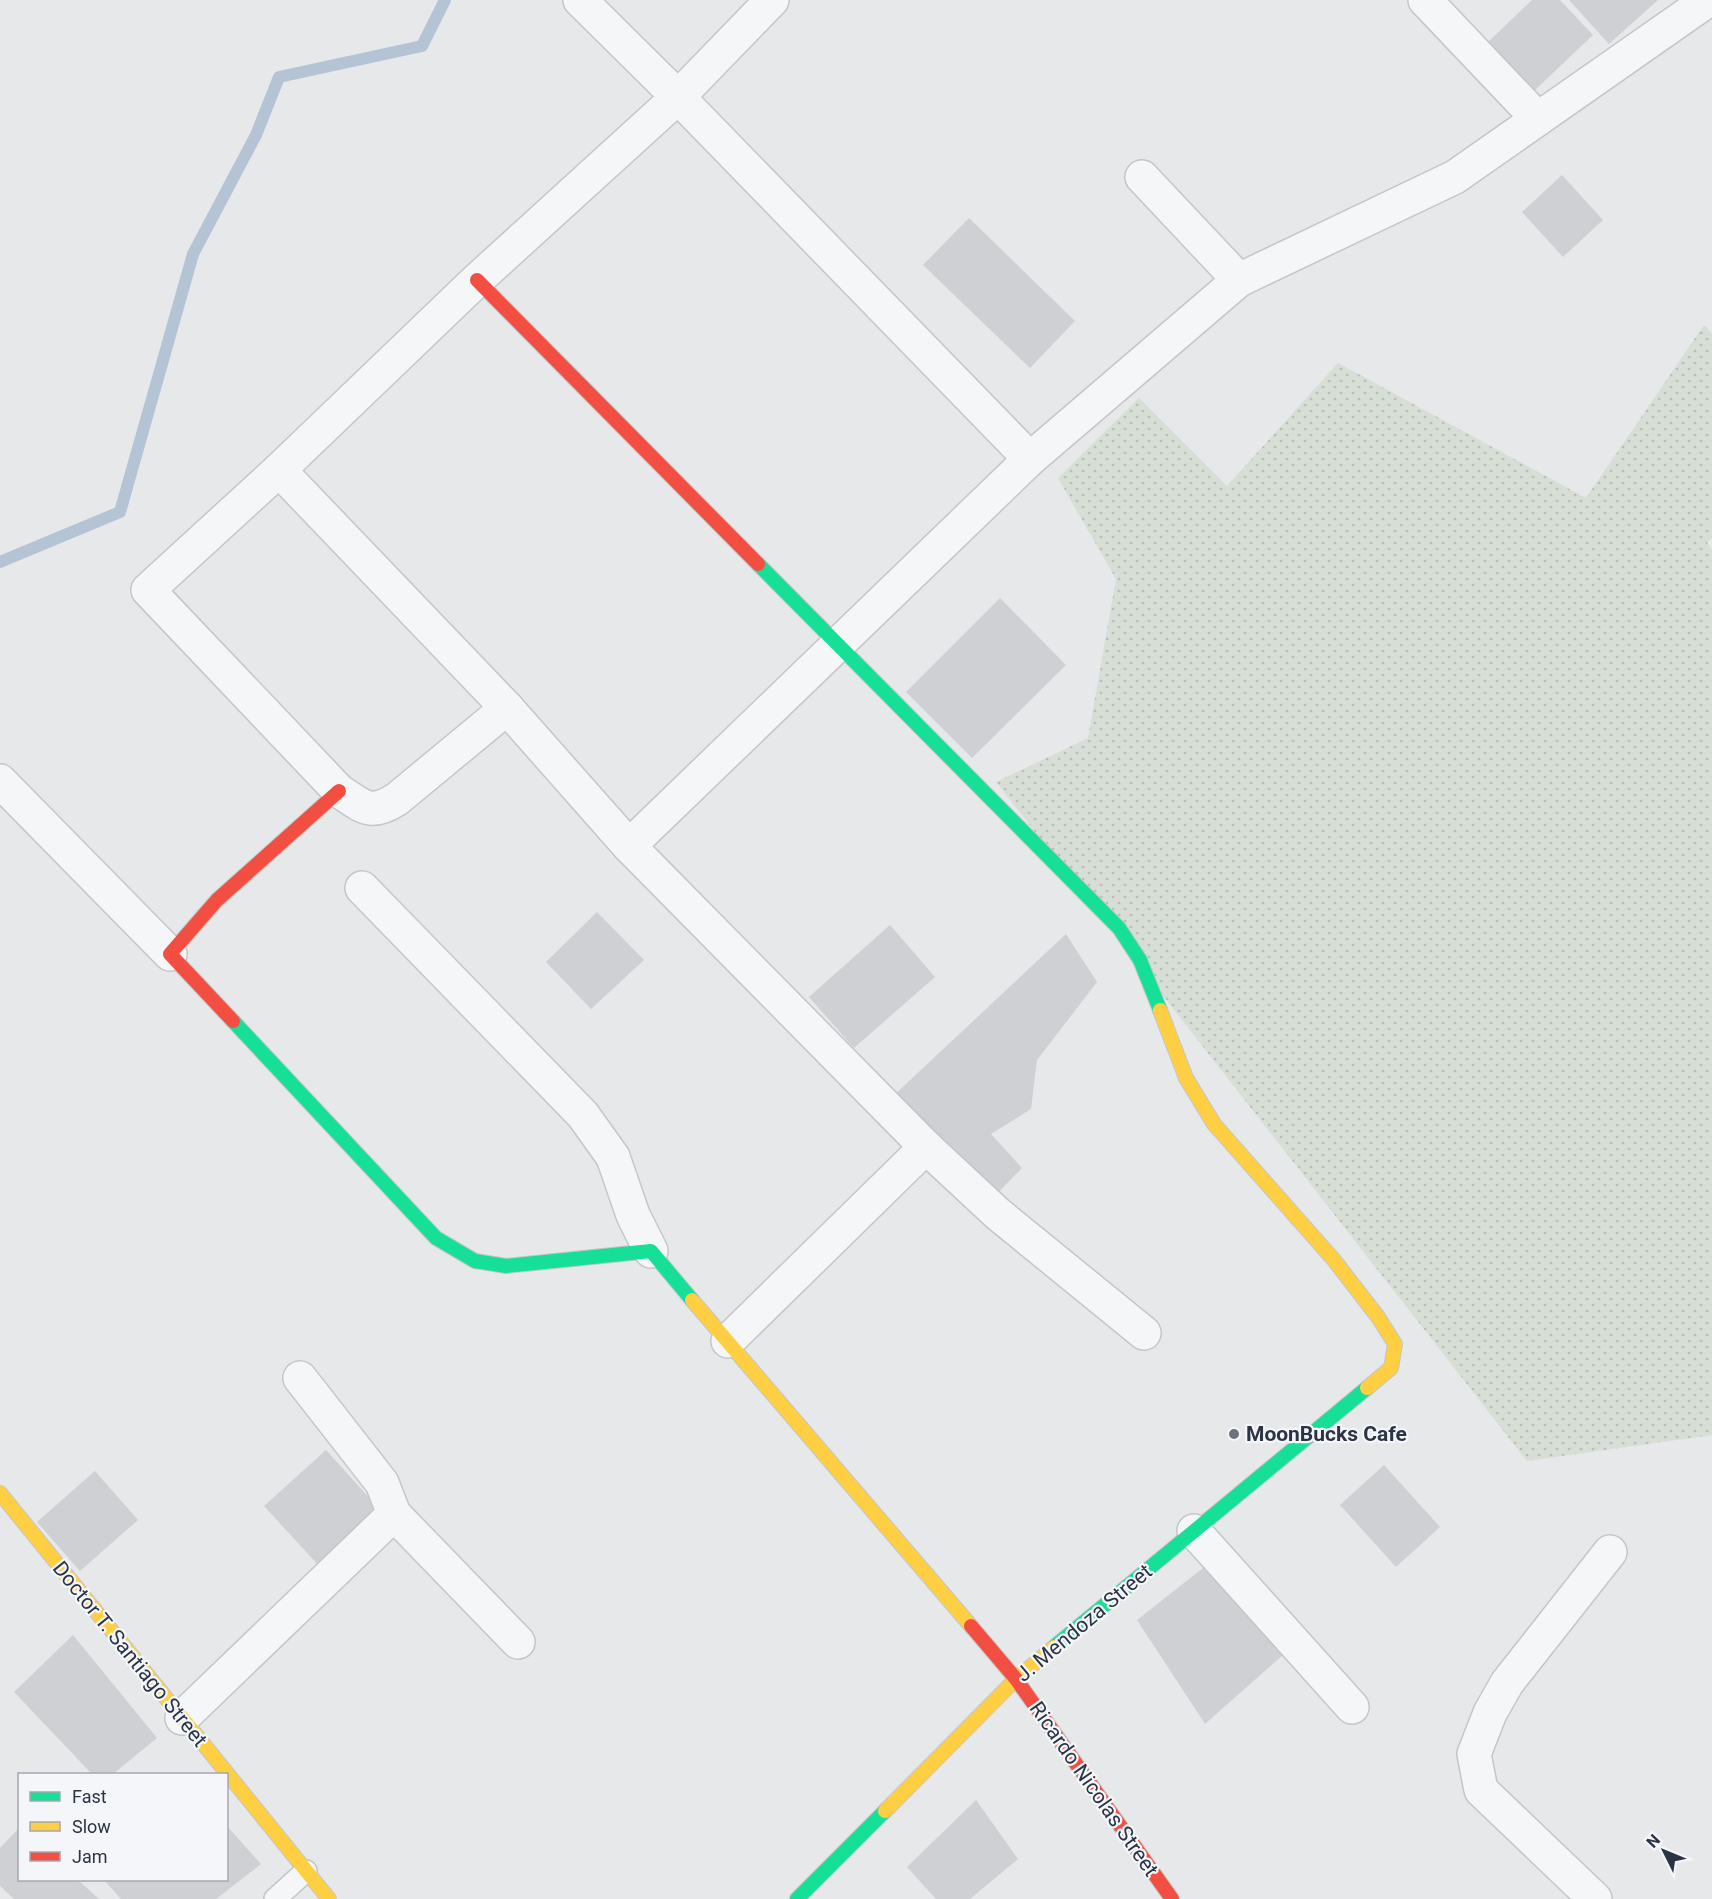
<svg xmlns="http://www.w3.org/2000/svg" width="1712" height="1899" viewBox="0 0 1712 1899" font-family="Roboto,sans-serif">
  <defs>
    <pattern id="park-dots" width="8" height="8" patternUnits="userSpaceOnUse" patternTransform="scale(1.5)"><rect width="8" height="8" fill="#d6ded6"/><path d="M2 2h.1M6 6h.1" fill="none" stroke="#b8bfb9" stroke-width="1.8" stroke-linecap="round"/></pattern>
  </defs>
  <rect width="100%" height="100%" fill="#e6e8ea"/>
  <!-- park -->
  <polygon fill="url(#park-dots)" points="1704,325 1712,334 1712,538 1707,542 1712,550 1712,1435 1527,1461 996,782 1088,738 1116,579 1058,478 1139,398 1227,486 1338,363 1586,498"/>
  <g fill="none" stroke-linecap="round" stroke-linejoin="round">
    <!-- stream -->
    <polyline stroke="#b4c4d5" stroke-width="12" points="0,562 120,512 193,254 256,135 279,77 422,46 445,0"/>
  </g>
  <!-- building -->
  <g fill="#ced0d3">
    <polygon points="1532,0 1560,0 1593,35 1535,90 1488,42"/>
    <polygon points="1569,0 1658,0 1609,44"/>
    <polygon points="1562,175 1603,220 1563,257 1522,212"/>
    <polygon points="969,218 1075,321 1030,368 923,265"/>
    <polygon points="1000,598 1066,665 972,758 906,692"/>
    <polygon points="597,912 644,960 591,1009 546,962"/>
    <polygon points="890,925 935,977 854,1048 809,997"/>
    <polygon points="1066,934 1097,982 1037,1060 1031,1109 991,1134 1022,1168 988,1203 891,1098"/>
    <polygon points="326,1450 381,1511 320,1567 264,1506"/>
    <polygon points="1384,1465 1440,1527 1396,1567 1340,1505"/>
    <polygon points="95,1471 138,1520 80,1571 37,1522"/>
    <polygon points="1217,1557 1284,1654 1205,1724 1137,1620"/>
    <polygon points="73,1635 157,1738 113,1774 92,1774 14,1692"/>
    <polygon points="976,1800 1018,1859 970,1899 936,1899 907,1867"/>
    <polygon points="226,1825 261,1864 216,1899 121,1899 104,1880 226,1880"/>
    <polygon points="20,1827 20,1880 78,1880 99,1899 14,1899 0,1886 0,1848"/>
  </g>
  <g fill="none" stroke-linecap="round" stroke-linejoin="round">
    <defs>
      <polyline id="lane" points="275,1899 306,1871"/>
      <g id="street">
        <polyline points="580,0 678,97 1030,459"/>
        <polyline points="1425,0 1538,119"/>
        <polyline points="1142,177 1239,280"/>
        <polyline points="279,470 507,708 629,846 926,1147 998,1214 1144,1333"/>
        <path d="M507,708L397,799C369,817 363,806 339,791L148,590L279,470L477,280L678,97L772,0"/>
        <polyline points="0,781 170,954"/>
        <polyline points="629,846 1030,459 1239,280 1455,177 1708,0"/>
        <polyline points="362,888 583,1115 613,1157 633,1215 651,1251"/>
        <polyline points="728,1341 926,1147"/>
        <polyline points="300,1378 382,1483 394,1514"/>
        <polyline points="1194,1531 1352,1707"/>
        <polyline points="182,1718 394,1514 518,1642"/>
        <polyline points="1595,1899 1481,1790 1474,1754 1490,1713 1507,1683 1610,1552"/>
      </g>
      <g id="fast">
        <polyline points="758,564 1119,928 1140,960 1160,1010"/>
        <polyline points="233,1021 436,1238 475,1261 506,1266 651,1251 692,1300"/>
        <polyline points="1054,1647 1367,1388"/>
        <polyline points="797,1899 885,1811"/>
      </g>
      <g id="slow">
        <polyline points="1160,1010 1186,1078 1214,1124 1334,1260 1378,1317 1395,1344 1391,1368 1367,1388"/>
        <polyline points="692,1300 971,1626"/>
        <polyline points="0,1493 329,1899"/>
        <polyline points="885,1811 1016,1679 1054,1647"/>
      </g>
      <g id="jam">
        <polyline points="477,280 758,564"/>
        <polyline points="233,1021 170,954 217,900 339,791"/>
        <polyline points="971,1626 1016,1679 1172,1899"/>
      </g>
    </defs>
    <!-- lane casing -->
    <use href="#lane" stroke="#c4c6c8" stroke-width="24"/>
    <!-- street casing -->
    <use href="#street" stroke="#c4c6c8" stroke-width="36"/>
    <!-- fast casing -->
    <use href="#fast" stroke="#c4c6c8" stroke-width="16"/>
    <!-- slow casing -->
    <use href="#slow" stroke="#c4c6c8" stroke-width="16"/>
    <!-- jam casing -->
    <use href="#jam" stroke="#c4c6c8" stroke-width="16"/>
    <!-- lane -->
    <use href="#lane" stroke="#f5f6f7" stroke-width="21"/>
    <!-- street -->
    <use href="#street" stroke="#f5f6f7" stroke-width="33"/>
    <!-- fast -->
    <use href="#fast" stroke="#16e098" stroke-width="14"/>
    <!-- slow -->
    <use href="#slow" stroke="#ffcf43" stroke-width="14"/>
    <!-- jam -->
    <use href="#jam" stroke="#f24e42" stroke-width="14"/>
  </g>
  <!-- markers -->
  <circle fill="#6c737f" stroke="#f4f6f9" stroke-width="2" cx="1234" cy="1434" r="6"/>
  <g text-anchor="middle" stroke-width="4.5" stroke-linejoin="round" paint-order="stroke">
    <!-- poi labels -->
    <g font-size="21" font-weight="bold" fill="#2b3445" stroke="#f4f6f9" text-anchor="start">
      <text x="1246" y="1441">MoonBucks Cafe</text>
    </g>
    <!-- street labels -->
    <g font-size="21" fill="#2b3445" stroke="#f4f6f9">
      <text transform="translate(1084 1623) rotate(-40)" y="7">J. Mendoza Street</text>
      <text transform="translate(130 1654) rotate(51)" y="7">Doctor T. Santiago Street</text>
      <text transform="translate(1094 1789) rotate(55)" y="7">Ricardo Nicolas Street</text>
    </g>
  </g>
  <!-- legend -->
  <rect x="18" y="1773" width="210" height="108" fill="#f4f6f9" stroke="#a4a8b1" stroke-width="1.5"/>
  <rect x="30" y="1792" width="30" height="9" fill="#16e098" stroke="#a4a8b1" stroke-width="1.5"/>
  <text x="72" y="1803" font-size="18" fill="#2b3445">Fast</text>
  <rect x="30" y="1822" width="30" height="9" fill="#ffcf43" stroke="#a4a8b1" stroke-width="1.5"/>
  <text x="72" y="1833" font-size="18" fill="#2b3445">Slow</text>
  <rect x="30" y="1852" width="30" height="9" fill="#f24e42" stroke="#a4a8b1" stroke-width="1.5"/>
  <text x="72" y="1863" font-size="18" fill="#2b3445">Jam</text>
  <!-- north arrow -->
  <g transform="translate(1664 1851) rotate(313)" stroke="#f4f6f9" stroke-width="4.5" paint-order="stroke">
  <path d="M0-4.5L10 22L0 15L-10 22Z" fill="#2b3445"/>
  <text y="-9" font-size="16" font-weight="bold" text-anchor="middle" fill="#2b3445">N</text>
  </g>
</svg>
